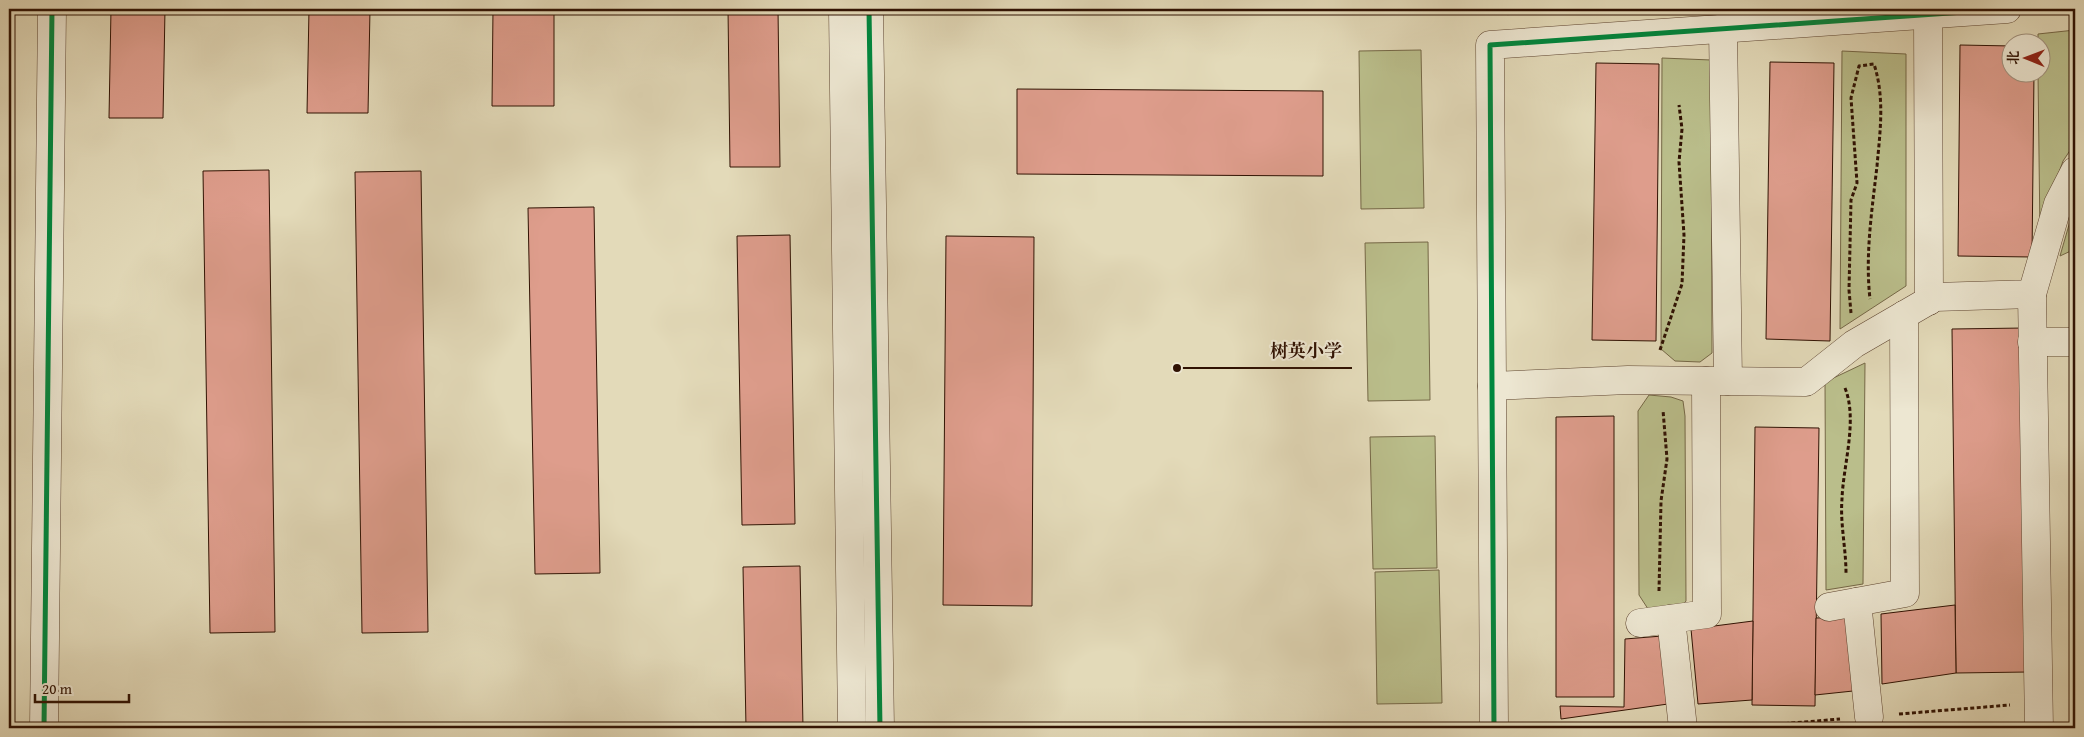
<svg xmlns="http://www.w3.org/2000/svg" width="2084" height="737" viewBox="0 0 2084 737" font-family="'Gentium Book Plus','Noto Serif SC',serif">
  <rect width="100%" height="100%" fill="#e3dab9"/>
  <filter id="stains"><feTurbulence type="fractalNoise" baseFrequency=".004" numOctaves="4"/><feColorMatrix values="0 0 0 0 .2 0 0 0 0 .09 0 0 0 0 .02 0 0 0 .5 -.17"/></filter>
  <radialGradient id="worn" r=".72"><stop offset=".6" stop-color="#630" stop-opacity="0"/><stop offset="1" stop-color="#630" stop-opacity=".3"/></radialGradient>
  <!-- green -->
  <g fill="#babe8b" stroke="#756847">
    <polygon points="1543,9 1714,9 1714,13"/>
    <polygon points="2075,30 2075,143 2063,161 2046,209 2040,236 2038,73 2042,72 2042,42 2038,42 2038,34"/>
    <polygon points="1421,50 1424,208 1361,209 1359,51"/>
    <polygon points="1842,51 1906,54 1906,286 1840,329"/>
    <polygon points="1662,58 1711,60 1712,353 1700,362 1675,361 1661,349"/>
    <polygon points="2075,204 2075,249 2060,256"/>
    <polygon points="1428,242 1430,400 1368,401 1365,243"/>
    <polygon points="1865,363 1863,584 1826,590 1825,382"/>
    <polygon points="1649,395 1671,397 1683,401 1685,416 1686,601 1677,612 1650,612 1639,595 1638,411"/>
    <polygon points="1435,436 1437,568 1373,569 1370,437"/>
    <polygon points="1439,570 1442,703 1377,704 1375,572"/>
  </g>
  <!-- building -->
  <g fill="#de9d8c" stroke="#301203">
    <polygon points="111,9 165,9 163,118 109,118"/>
    <polygon points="309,9 370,9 368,113 307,113"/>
    <polygon points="493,9 554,9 554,106 492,106"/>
    <polygon points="728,9 778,9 780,167 730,167"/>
    <polygon points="1960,45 2012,46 2012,72 2034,72 2032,257 1958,256"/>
    <polygon points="1770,62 1834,63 1830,341 1766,339"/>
    <polygon points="1596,63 1659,64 1656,341 1592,340"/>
    <polygon points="1017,89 1323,91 1323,176 1017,174"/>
    <polygon points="269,170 275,632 210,633 203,171"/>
    <polygon points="421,171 428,632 362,633 355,172"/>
    <polygon points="594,207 600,573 535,574 528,208"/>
    <polygon points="790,235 795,524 742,525 737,236"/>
    <polygon points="946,236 1034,237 1032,606 943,605"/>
    <polygon points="2024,328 2028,672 1956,673 1952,329"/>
    <polygon points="1614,416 1614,697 1556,697 1556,417"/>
    <polygon points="1755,427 1819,428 1815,706 1752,705"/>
    <polygon points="800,566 803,728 746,728 743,567"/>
    <polygon points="1955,605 1956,673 1882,684 1881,614"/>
    <polygon points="1849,617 1853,691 1815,695 1816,618"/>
    <polygon points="1753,621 1752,700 1698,704 1691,629"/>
    <polygon points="1662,636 1668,704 1561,719 1560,706 1624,707 1625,639"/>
  </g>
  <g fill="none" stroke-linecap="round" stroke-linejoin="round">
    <defs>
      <g id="minor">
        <polyline points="843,9 852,728"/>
        <polyline points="869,9 880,728"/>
        <polyline points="1928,14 1929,301"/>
        <polyline points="1723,28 1728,381"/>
        <polyline points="2032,294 2039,728"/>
        <polyline points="2032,342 2075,342"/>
        <polyline points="1492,386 1628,380 1806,382 1854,344 1935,297 2032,294 2058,204 2075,171"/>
        <polyline points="1857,602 1869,717"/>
        <polyline points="1829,607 1905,593 1904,315"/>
        <polyline points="1671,619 1683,728"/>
        <polyline points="1640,623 1707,614 1706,381"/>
        <polyline points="44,728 52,9"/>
        <polyline points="1494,728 1490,45 2007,9"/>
      </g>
    </defs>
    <!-- minor casing -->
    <use href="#minor" stroke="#5d4430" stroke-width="29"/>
    <!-- path -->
    <g stroke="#301203" stroke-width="3" stroke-dasharray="4 2.5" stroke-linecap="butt">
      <polyline points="1507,14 1513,9"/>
      <path d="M1851,313L1849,290L1851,200L1857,183L1851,98L1859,66L1874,64C1885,98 1880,132 1877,166C1872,210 1865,255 1870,299"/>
      <polyline points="1660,350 1682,284 1684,235 1679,162 1682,129 1679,105"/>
      <path d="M1845,388C1858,420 1843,466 1842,499C1840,524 1846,548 1846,573"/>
      <polyline points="1659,591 1661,501 1667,459 1663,410"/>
      <polyline points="1899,714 2010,705"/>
      <polyline points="1733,728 1840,719"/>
    </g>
    <!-- minor -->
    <use href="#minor" stroke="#ede7d2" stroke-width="28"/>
    <defs>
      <g id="cycleway">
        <polyline points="869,9 880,728"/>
        <polyline points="44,728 52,9"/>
        <polyline points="1494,728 1490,45 2007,9"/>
      </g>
    </defs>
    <!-- cycleway casing -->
    <use href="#cycleway" stroke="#ede7d2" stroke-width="8"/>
    <!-- cycleway -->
    <use href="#cycleway" stroke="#00873e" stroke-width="5"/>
  </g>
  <!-- callouts -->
  <path fill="none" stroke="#301203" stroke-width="2" d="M1177 368L1260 368H1352"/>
  <circle fill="#301203" stroke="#ede7d2" stroke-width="2" cx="1177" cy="368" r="5"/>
  <g font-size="18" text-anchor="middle" font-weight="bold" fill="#301203" stroke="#ede7d2" stroke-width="4" stroke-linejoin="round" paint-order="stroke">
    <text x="1306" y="357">树英小学</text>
  </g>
  <!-- margin -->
  <rect width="2084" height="737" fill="none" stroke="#e3dab9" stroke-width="30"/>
  <rect x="10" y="10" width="2064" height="717" fill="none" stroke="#301203" stroke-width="2.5"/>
  <rect x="15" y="15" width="2054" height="707" fill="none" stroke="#301203"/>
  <!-- north arrow -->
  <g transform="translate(2026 58) rotate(271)"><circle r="24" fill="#ede7d2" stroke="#a1927f"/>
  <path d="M0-4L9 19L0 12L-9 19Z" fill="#8f2418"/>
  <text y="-8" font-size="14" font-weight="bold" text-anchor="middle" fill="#301203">北</text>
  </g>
  <!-- scale -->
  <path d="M35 694v8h94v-8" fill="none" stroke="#301203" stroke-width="2.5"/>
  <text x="42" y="694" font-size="15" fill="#301203" stroke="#ede7d2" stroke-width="4" paint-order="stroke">20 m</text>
  <rect width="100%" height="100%" filter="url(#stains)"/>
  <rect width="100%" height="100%" fill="url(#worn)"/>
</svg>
